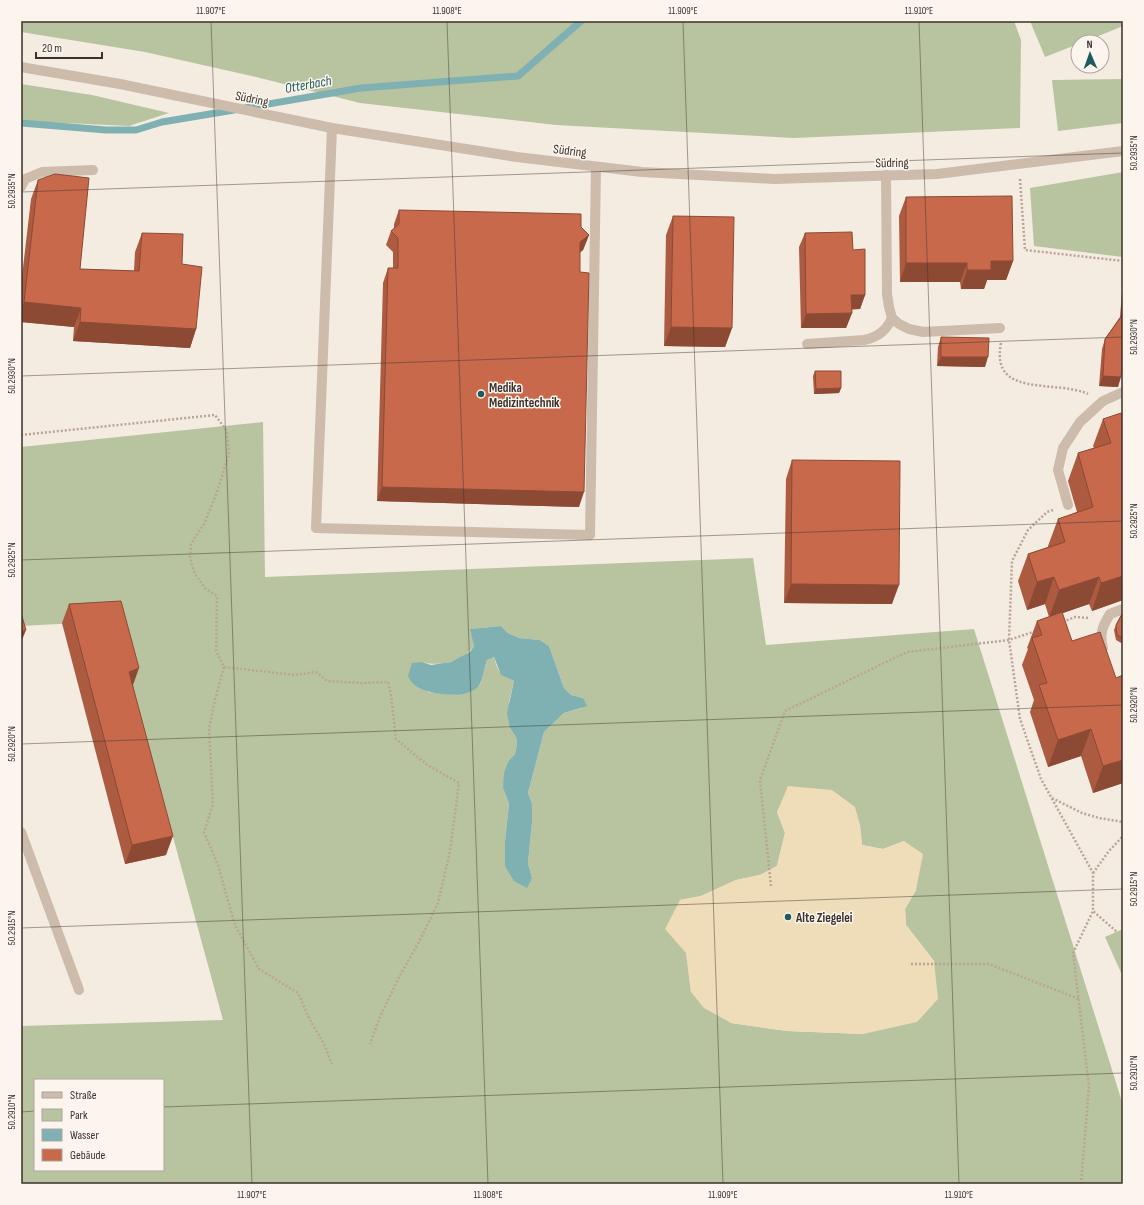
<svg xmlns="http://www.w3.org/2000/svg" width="1144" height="1205" viewBox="0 0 1144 1205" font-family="'Sofia Sans Condensed',sans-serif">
  <rect width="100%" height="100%" fill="#f4ebe1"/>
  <!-- green -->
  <g fill="#b8c4a0" fill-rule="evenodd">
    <polygon points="21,21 1014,21 1021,40 1020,128 794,138 556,125 360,103 256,77 145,52 21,32"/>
    <polygon points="1030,21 1123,21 1123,26 1084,42 1078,42 1078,44 1045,57"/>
    <polygon points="1123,79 1123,123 1058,131 1052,80"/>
    <polygon points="21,84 92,95 169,113 129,126 21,121"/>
    <polygon points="1123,172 1123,257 1034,246 1030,188"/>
    <path d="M263,422L265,577L753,558L766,645L974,629L1123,1105V1184H21V1026L223,1020L114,621L21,626V447ZM501,626L508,633L519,638L540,640L549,646L564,688L571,695L583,698L581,708L564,713L544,732L528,793L532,804V822L528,863L532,878L505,841L509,804L503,788L509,760L515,754L517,743L516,737L510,728L509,702L514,681C500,675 498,672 494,657L487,660L480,685L454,695L428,692L422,662C440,667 463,662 474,646L471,629ZM777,812L860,825L862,845L883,849L904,841L916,890L905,909L906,925L934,961L863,1034L787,1031L731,1023L691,992L680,900L701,896L736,880L760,875L777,866L785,833ZM35,1080H163V1170H35Z"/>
    <polygon points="1123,929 1123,977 1105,937"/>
  </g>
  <!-- sand -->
  <polygon fill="#efdcb8" points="788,786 832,790 855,807 860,825 862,845 883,849 904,841 923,854 916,890 905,909 906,925 934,961 938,999 917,1022 863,1034 787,1031 731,1023 704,1008 691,992 686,953 665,929 680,900 701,896 736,880 760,875 777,866 785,833 777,812"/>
  <!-- water -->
  <path fill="#7fb0b2" d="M501,626L508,633L519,638L540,640L549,646L564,688L571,695L583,698L587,706L564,713L544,732L528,793L532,804V822L528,863L532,878L527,888L514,881L505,866V841L509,804L503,788L504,773L509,760L515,754L517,743L516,737L510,728L507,713L514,681L501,675L494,657L487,660C485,666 482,680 480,684C470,701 429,695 416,686C412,684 410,679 408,676L412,663L422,662L431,665L451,662L470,652L474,646L470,629Z"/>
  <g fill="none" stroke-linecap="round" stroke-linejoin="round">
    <!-- stream -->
    <g stroke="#7fb0b2" stroke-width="7">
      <polyline points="245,108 361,88 518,76 581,21"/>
      <polyline points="21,123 106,130 136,130 162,122 234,110"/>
    </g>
    <!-- path -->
    <g stroke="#b9a596" stroke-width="2.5" stroke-dasharray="2 2" stroke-linecap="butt">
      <polyline points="1020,179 1025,250 1123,261"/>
      <path d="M1001,343C990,399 1055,379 1088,394"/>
      <polyline points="21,435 215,415 227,431 229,454 217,492 204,524 191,544 190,558 195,574 205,588 217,596 216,651 224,667 294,675 316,672 327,681 361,683 388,682 391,695 396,739 426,764 459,783 450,851 438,903 419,942 399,977 379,1019 370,1044"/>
      <polyline points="1053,510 1047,512 1028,530 1012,561 1009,640 1020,719 1041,779 1093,873 1093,911 1117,932"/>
      <polyline points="1063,622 1075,617 1089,618"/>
      <polyline points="224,667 215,700 209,729 213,804 204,832 218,865 235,925 259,969 298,993 310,1020 324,1044 332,1064"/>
      <polyline points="1052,798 1082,813 1099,818 1123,822"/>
      <polyline points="1093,873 1109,851 1123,836"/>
      <polyline points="771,886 760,780 785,711 907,652 1009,640 1036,631"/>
      <polyline points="911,964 989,964 1079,999"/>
      <polyline points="1081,1184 1089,1087 1073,953 1093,911"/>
    </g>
    <!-- minor -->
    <g stroke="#cdbbac" stroke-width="10">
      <polyline points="21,67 120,84 332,128 517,157 642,172 774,179 937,174 1123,151"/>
      <polyline points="332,128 316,528 590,535 596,167"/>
      <polyline points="886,175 887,294 889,307 892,318 899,324 909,329 923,332 1000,328"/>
      <polyline points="21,187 25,179 42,172 93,170"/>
      <path d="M807,344L864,340C878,337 886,331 892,318"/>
      <polyline points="1068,505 1058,470 1063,448 1080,422 1103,401 1123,392"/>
      <path d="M1103,648C1099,634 1103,625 1110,614L1123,609"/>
      <polyline points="21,832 79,990"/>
    </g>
  </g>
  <!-- wall -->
  <g fill="#ac5a40">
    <polygon points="38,180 80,269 134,271 135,252 142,233 182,264 196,329 190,348 73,341 74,327 21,322 21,285 31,199"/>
    <polygon points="906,197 1013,261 1006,280 987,280 984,289 961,289 960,282 900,282 899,216"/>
    <polygon points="399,210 581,227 589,235 583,250 580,252 579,507 377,501 383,283 388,268 393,268 393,252 386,245 391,231 394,229 394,224"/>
    <polygon points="673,216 732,328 725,347 664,346 666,235"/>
    <polygon points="805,233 853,250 865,295 860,309 852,309 852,313 846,328 801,328 799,247"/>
    <polygon points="1123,279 1123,351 1118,387 1099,386 1102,349 1105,339 1120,317"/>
    <polygon points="941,337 985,367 937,366 938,347"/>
    <polygon points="815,371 841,388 839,393 814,394 813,376"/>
    <polygon points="1103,419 1123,420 1123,600 1092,611 1089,604 1062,613 1123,783 1093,793 1081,756 1048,767 1030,712 1034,700 1022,665 1028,649 1027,648 1037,621 1049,617 1045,604 1027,610 1018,581 1028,554 1048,547 1048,546 1058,519 1077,512 1068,481 1078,453 1094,448 1093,446"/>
    <polygon points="792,460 892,604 784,603 786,479"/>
    <polygon points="69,604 133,686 166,855 125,864 62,623"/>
    <polygon points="1123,612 1123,644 1116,640 1114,630 1116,625"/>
  </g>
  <!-- shaded-wall -->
  <g fill="#8c4a34">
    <polygon points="589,235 583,250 575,257 580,242"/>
    <polygon points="991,261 1013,261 1006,280 987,280 984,289 961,289 967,270"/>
    <polygon points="906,263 967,263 960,282 900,282"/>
    <polygon points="851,295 865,295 860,309 846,310"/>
    <polygon points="24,302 81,308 74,327 21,322 21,309"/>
    <polygon points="852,313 846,328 801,328 806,314"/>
    <polygon points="80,322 196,329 190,348 73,341"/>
    <polygon points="671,327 732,328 725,347 664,346"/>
    <polygon points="941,357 988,357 985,367 937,366"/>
    <polygon points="1103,376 1121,377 1118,387 1099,386"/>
    <polygon points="841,388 839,393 814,394 816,389"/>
    <polygon points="382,487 584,492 579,507 377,501"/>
    <polygon points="1123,576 1123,600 1092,611 1101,583"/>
    <polygon points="1054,577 1045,604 1027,610 1037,582"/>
    <polygon points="1099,577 1089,604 1049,618 1059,590"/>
    <polygon points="791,584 899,585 892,604 784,603"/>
    <polygon points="26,630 22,640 21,641 21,632"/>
    <polygon points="139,668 132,688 129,672"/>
    <polygon points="1091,729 1081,756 1048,767 1058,740"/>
    <polygon points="1123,760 1123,783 1093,793 1103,766"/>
    <polygon points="173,836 166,855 125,864 132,845"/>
  </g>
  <!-- building -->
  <g fill="#c8694b" stroke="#8c4a34">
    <polygon points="55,174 89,178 80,269 139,271 142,233 183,234 182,264 202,267 196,329 80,322 81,308 24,302 38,180"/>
    <polygon points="1012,196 1013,261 991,261 991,270 967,270 967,263 906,263 906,197"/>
    <polygon points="399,210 581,214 581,227 589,235 580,242 580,272 589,273 584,492 382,487 388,268 398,268 398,238 391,231 399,224"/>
    <polygon points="673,216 734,217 732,328 671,327"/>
    <polygon points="852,232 853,250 865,249 865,295 851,295 852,313 806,314 805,233"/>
    <polygon points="1123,314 1123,351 1121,377 1103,376 1105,339"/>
    <polygon points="941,337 989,338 988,357 941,357"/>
    <polygon points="815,371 841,371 841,388 816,389"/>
    <polygon points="1121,413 1123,420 1123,576 1101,583 1099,577 1059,590 1054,577 1037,582 1028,554 1065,542 1058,519 1093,507 1078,453 1111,443 1103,419"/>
    <polygon points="792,460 900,461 899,585 791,584"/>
    <polygon points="121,601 139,668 129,672 173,836 132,845 69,604"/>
    <polygon points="1062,612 1072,641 1100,632 1116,678 1123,675 1123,760 1103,766 1091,729 1058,740 1039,685 1047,683 1032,638 1042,635 1037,621"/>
    <polygon points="1123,612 1123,638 1117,635 1116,625"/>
    <polygon points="21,613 26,630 21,632"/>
  </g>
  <!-- ticks -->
  <path fill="none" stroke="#3b302b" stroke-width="1" stroke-opacity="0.45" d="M211,21L252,1184M447,21L488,1184M683,21L723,1184M919,21L959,1184M21,192L1123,153M21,376L1123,337M21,560L1123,521M21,744L1123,705M21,928L1123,889M163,1107L1123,1073M21,1112L35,1111"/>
  <!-- markers -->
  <g fill="#1f5a5e" stroke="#fbf5ee" stroke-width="1.5">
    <circle cx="481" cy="394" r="4"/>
    <circle cx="788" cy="917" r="4"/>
  </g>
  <g text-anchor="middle" stroke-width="3" stroke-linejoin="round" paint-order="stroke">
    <!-- street labels -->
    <g font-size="13" fill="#3b302b" stroke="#fbf5ee">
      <text transform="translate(252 98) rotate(12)" y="5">Südring</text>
      <text transform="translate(570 150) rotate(7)" y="5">Südring</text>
      <text transform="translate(892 162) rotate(-1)" y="5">Südring</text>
    </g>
    <!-- poi labels -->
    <g font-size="13" font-weight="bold" fill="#3b302b" stroke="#fbf5ee" text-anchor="start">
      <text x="489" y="392">Medika<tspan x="489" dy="15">Medizintechnik</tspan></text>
      <text x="796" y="922">Alte Ziegelei</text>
    </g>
    <!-- water labels -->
    <g font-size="14" font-style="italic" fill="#1f5a5e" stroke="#fbf5ee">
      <text transform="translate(308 84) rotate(-10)" y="5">Otterbach</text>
    </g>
  </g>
  <!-- border -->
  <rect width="1144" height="1205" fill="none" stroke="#fbf5ee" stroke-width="44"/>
  <!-- legend -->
  <rect x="34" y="1079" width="130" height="92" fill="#fbf5ee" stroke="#aea6a0"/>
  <rect x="42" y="1092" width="20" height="6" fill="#cdbbac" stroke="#aea6a0"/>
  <text x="70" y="1099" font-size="12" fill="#3b302b">Straße</text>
  <rect x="42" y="1109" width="20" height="12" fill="#b8c4a0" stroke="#aea6a0"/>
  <text x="70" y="1119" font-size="12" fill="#3b302b">Park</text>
  <rect x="42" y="1129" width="20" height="12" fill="#7fb0b2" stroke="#aea6a0"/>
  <text x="70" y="1139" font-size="12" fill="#3b302b">Wasser</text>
  <rect x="42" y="1149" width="20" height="12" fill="#c8694b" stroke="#aea6a0"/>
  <text x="70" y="1159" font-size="12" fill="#3b302b">Gebäude</text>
  <!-- north arrow -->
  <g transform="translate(1090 54) rotate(358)"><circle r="19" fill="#fbf5ee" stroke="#aea6a0"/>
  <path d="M0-3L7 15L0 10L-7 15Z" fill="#1f5a5e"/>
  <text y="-6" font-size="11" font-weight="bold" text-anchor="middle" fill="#3b302b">N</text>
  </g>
  <!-- scale -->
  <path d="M36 52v6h66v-6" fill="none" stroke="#3b302b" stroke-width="2"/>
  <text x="42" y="52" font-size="12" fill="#3b302b" stroke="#fbf5ee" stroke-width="3" paint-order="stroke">20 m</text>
  <rect x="22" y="22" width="1100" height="1161" fill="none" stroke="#3b302b" stroke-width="1.5"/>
  <g font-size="10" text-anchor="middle" fill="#3b302b">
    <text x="211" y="14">11.907°E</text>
    <text x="447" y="14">11.908°E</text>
    <text x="683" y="14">11.909°E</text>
    <text x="919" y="14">11.910°E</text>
    <text transform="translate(1133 153) rotate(-90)" y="4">50.2935°N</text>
    <text transform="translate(11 191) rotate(-90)" y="4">50.2935°N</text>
    <text transform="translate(1133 337) rotate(-90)" y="4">50.2930°N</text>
    <text transform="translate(11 376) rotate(-90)" y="4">50.2930°N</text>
    <text transform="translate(1133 521) rotate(-90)" y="4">50.2925°N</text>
    <text transform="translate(11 560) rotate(-90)" y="4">50.2925°N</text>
    <text transform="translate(1133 705) rotate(-90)" y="4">50.2920°N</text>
    <text transform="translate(11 744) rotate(-90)" y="4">50.2920°N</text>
    <text transform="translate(1133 889) rotate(-90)" y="4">50.2915°N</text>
    <text transform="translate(11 928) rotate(-90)" y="4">50.2915°N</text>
    <text transform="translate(1133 1073) rotate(-90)" y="4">50.2910°N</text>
    <text transform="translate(11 1112) rotate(-90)" y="4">50.2910°N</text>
    <text x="252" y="1198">11.907°E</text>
    <text x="488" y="1198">11.908°E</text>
    <text x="723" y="1198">11.909°E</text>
    <text x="959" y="1198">11.910°E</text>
  </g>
</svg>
